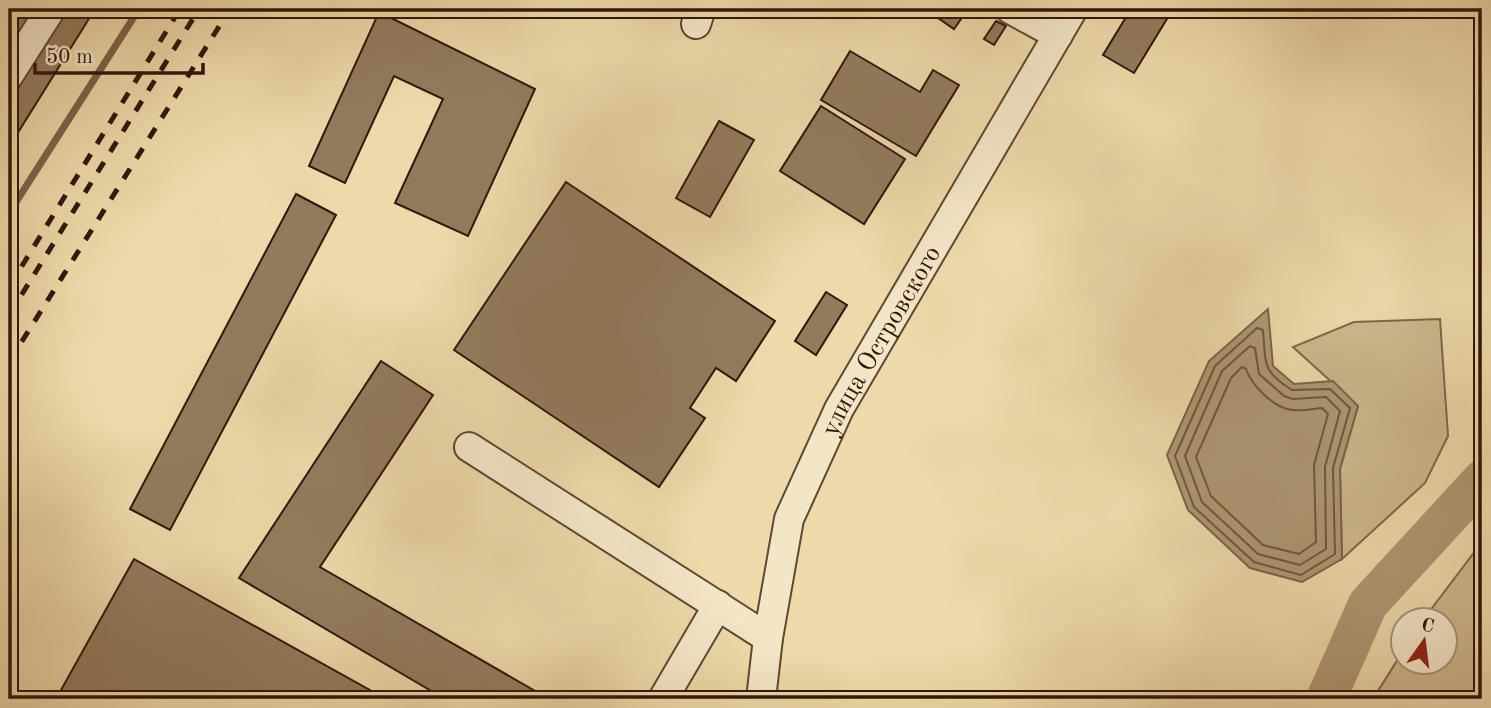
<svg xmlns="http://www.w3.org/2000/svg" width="1491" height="708" viewBox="0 0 1491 708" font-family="'Old Standard TT',serif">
  <rect width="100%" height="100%" fill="#edd9a9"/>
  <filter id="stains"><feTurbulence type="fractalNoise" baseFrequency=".00286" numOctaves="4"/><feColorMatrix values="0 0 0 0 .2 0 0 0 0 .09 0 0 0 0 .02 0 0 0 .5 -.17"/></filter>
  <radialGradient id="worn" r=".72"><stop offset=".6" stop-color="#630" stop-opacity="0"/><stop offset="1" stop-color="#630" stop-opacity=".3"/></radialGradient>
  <!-- green -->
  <g fill="#cdb88e" stroke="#7e674c" stroke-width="2">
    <polygon points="1440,319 1448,436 1425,483 1342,559 1340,469 1358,406 1293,347 1354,322"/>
    <polygon points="1482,542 1482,699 1373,699 1403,651 1404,662 1446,662 1446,620 1423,620"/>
  </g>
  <!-- water -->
  <polygon fill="#ad9773" stroke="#7b6349" stroke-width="2" points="1268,309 1273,366 1294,384 1333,381 1358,406 1340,469 1342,559 1302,582 1250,568 1188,510 1167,455 1209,361"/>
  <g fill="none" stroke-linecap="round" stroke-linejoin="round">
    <!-- shore -->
    <g stroke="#6e563f" stroke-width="2">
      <path d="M1257,328L1263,330C1266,363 1261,371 1292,390L1330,389L1350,408L1333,468L1335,554L1301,575L1254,562L1194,507L1175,456L1215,366Z"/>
      <polygon points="1250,346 1255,348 1259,374 1284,396 1293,399 1326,397 1340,411 1325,467 1326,549 1300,565 1258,554 1202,502 1185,456 1222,371"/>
      <path d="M1242,367L1246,369C1251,384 1270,404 1287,409C1297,412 1311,409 1322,408L1328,414L1314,465L1316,542L1299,554L1263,545L1211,496L1196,457L1231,378Z"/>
    </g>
    <!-- stream -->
    <polyline stroke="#7b6349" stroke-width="7" points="9,213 139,9"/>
    <!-- river -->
    <polyline stroke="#ad9773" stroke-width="40" points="1326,699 1368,604 1482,480"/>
  </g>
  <!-- building -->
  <g fill="#927b5d" stroke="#30160b" stroke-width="2">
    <polygon points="9,9 37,9 9,54"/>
    <polygon points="67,9 95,9 9,147 9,103"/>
    <polygon points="925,9 968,9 954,29"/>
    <polygon points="1131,9 1173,9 1134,73 1103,55"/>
    <polygon points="379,12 535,89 468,236 395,203 443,99 394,76 345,183 309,166"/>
    <polygon points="996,21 1006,26 994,45 984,39"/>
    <polygon points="850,51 920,92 933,70 959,85 916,156 821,100"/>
    <polygon points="821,106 905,159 864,224 780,171"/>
    <polygon points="719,121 754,140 710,217 676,198"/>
    <polygon points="566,182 775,321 736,381 716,368 690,408 705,418 659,487 454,350"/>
    <polygon points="296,194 336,215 170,530 130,509"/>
    <polygon points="826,292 847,305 816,355 795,341"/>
    <polygon points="381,361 433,395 320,567 549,699 445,699 239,578"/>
    <polygon points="134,559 386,699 56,699"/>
  </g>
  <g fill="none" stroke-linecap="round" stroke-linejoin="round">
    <defs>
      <g id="minor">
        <polyline points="1010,9 1058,35"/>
        <polyline points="696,24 701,9"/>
        <polyline points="9,75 51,9"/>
        <polyline points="469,447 768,638"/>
        <polyline points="663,699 718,605"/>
        <path id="s1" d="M761,699L768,638L789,519L839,409L1073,9"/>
      </g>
    </defs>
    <!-- minor casing -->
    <use href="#minor" stroke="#5f4732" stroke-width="32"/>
    <!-- minor -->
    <use href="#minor" stroke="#f3e6c7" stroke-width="28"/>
    <!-- rail -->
    <g stroke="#30160b" stroke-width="5" stroke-dasharray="12 12" stroke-linecap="butt">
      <polyline points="9,287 180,9"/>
      <polyline points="9,315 199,9"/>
      <polyline points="9,362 230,9"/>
    </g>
  </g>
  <g text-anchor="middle" stroke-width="5" stroke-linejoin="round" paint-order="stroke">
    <!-- street labels -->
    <g font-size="26" fill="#30160b" stroke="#f3e6c7">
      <text dy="9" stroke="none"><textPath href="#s1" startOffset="383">улица Островского</textPath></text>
    </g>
  </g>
  <!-- margin -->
  <rect width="1491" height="708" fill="none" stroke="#edd9a9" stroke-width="35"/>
  <rect x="10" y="10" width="1470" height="687" fill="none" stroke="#30160b" stroke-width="3.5"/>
  <rect x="18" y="18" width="1456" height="673" fill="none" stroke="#30160b" stroke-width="2"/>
  <!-- north arrow -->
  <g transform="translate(1424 641) rotate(14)"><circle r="33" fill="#f3e6c7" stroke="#a5937c" stroke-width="2"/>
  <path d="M0-5L12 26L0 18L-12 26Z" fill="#8f2418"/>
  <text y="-10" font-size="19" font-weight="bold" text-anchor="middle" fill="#30160b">С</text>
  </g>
  <!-- scale -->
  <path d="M35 63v10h168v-10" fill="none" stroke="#30160b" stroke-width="3.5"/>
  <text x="46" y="63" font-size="21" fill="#30160b" stroke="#f3e6c7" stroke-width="5" paint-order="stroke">50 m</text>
  <rect width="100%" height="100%" filter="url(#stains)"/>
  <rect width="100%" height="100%" fill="url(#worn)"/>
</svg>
